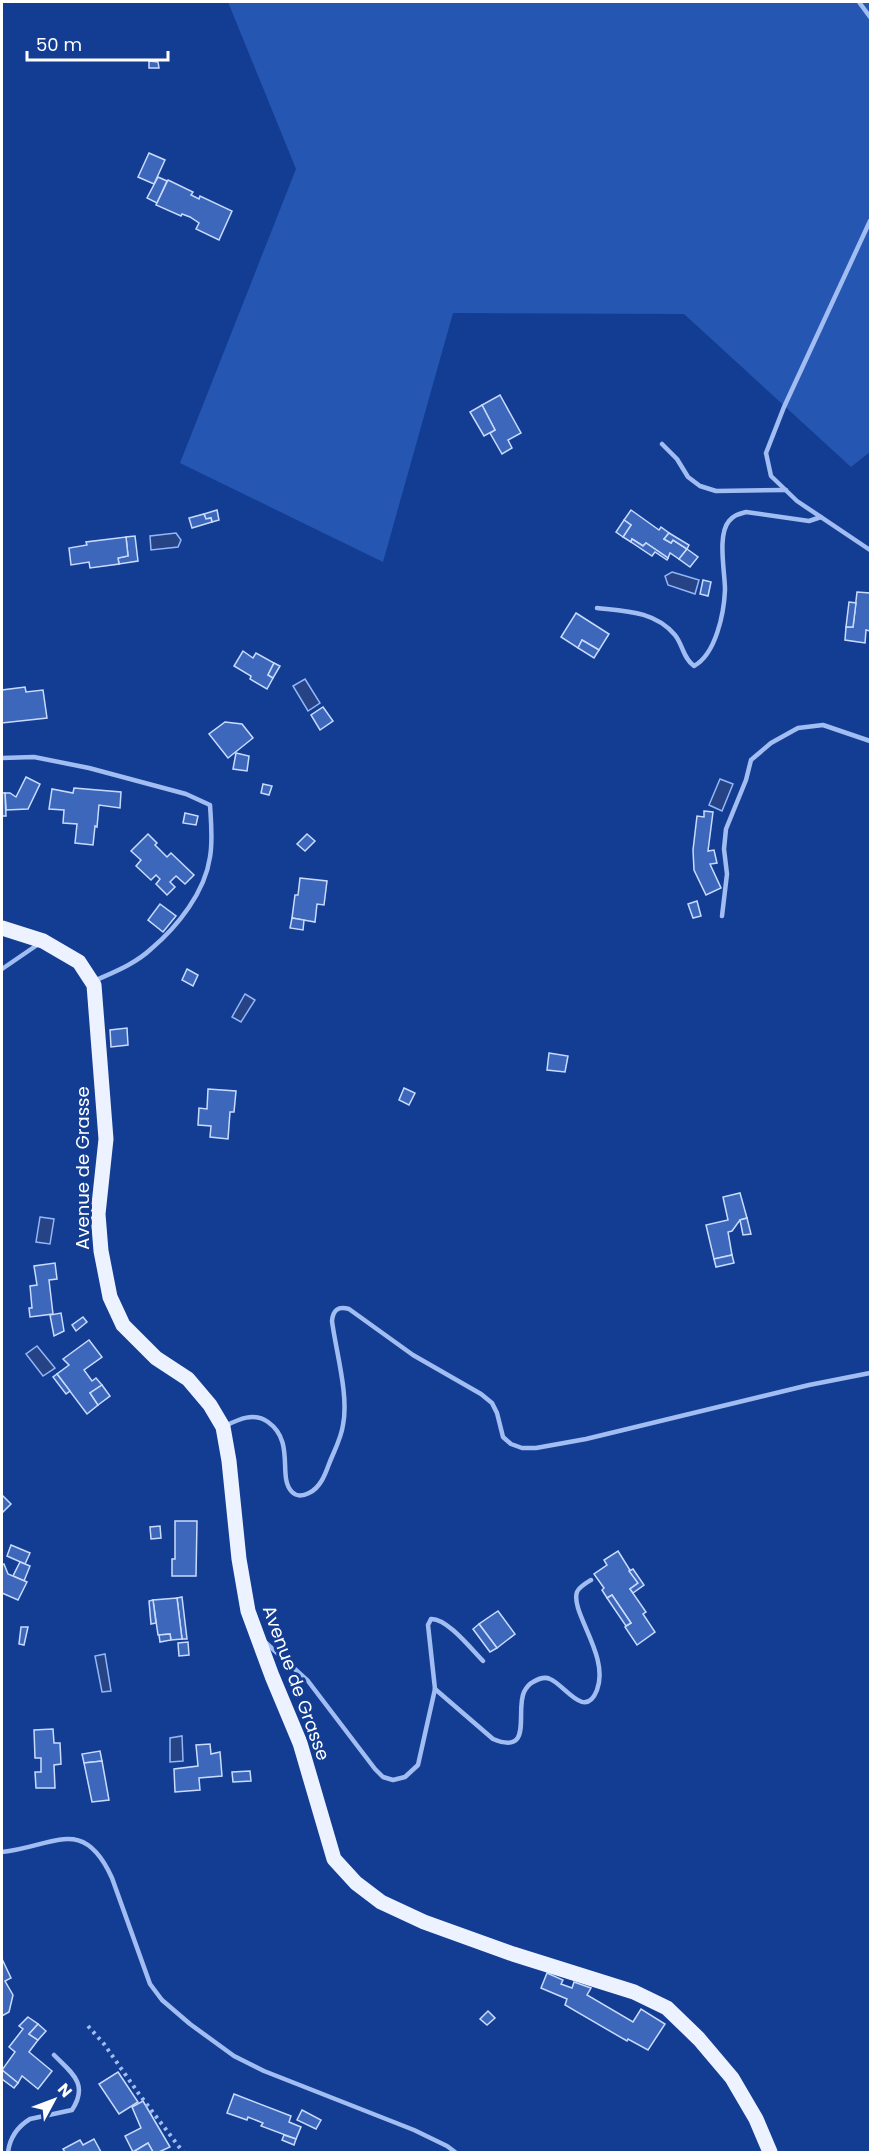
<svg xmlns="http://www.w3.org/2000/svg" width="872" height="2154" viewBox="0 0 872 2154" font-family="Poppins,sans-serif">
  <rect width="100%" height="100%" fill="#133d93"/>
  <!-- green -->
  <polygon fill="#2556b2" points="228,2 870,2 870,452 851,467 684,314 453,313 383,562 180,463 296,169"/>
  <!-- water -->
  <g fill="#264485" stroke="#93b6f5" stroke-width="1.5">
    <polygon points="176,533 181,540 178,547 151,550 150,536"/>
    <polygon points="672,572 699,580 695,594 668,585 665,576"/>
    <polygon points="305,679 320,703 308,711 293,686"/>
    <polygon points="720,779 733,784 722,811 709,805"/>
    <polygon points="245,994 255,1000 241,1022 232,1017"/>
    <polygon points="40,1217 54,1219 50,1244 36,1242"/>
    <polygon points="37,1346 55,1368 43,1376 26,1354"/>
    <polygon points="105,1654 111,1691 102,1692 95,1656"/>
    <polygon points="182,1736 183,1761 170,1762 170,1738"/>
  </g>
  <!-- building -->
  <g fill="#3c67bb" stroke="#c9dbfd" stroke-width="1.5">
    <polygon points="149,61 158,62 159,68 149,68"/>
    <polygon points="149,153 165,160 154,184 138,177"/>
    <polygon points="158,177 167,181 157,203 147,198"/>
    <polygon points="168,180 193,192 191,195 199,199 200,196 232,211 219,240 196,229 199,223 190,217 182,214 181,216 156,205"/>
    <polygon points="500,395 521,433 508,440 512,448 502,454 490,433 495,430 482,405"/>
    <polygon points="482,405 495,430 484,436 470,412"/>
    <polygon points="217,510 219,520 212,522 211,518 206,519 204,514"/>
    <polygon points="631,510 659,530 661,527 669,533 664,539 671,543 673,540 687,549 679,559 670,553 668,558 646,543 643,546 632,539 631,542 623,537 631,525 624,520"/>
    <polygon points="204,514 206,519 211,518 212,522 192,528 189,518"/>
    <polygon points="624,520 631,525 623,537 616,532"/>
    <polygon points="669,533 689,545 687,549 673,540 671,543 664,539"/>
    <polygon points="135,536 138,561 119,564 118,558 128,556 126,537"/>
    <polygon points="126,537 128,556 118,558 119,564 90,568 89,562 71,565 69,548 87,545 86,542"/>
    <polygon points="632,539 643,546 646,543 668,558 667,560 655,552 652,556 631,542"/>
    <polygon points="687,549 698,557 690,567 679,559"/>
    <polygon points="703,580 711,582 708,596 700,594"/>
    <polygon points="857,592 870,593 870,631 866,630 865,643 845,640 846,627 853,627"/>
    <polygon points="849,602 856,603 853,627 846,627"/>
    <polygon points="576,613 609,634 599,650 582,640 578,648 561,637"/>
    <polygon points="582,640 599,650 594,658 578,648"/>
    <polygon points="243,651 253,658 256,653 274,663 268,675 273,678 267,689 250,679 251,676 234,666"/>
    <polygon points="274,663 280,666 273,678 268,675"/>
    <polygon points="25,687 26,692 43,690 47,718 2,723 2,690"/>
    <polygon points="323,707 333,721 320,730 311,715"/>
    <polygon points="225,722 242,724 253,738 228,758 209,734"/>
    <polygon points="236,753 249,756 247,771 233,769"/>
    <polygon points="26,777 40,784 28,809 6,810 5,793 10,793 16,797"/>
    <polygon points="263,784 272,786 269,795 261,793"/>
    <polygon points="74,788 121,792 120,808 99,805 97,827 95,826 93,845 75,843 77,824 63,823 64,810 49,809 52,789 73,793"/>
    <polygon points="2,793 5,793 6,816 2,816"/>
    <polygon points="704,811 713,812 708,851 714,850 717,863 710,864 721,888 706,895 694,870 693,850 697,816 704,817"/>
    <polygon points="185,813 198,816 196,825 183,823"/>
    <polygon points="148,834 157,843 155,845 167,857 171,853 194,875 185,884 176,876 170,882 175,887 167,895 156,884 160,879 156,875 151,880 136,866 141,860 131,851"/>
    <polygon points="307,834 315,841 305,851 297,844"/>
    <polygon points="300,878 327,881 324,905 317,904 315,922 292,918 295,895 298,895"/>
    <polygon points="697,901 701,916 693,918 688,904"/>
    <polygon points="160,904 176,916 163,932 148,920"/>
    <polygon points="292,918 304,920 303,930 290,928"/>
    <polygon points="187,969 198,975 193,986 182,980"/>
    <polygon points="127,1028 128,1045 111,1047 110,1030"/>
    <polygon points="549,1053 568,1056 565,1072 547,1070"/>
    <polygon points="404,1088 415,1093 409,1105 399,1100"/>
    <polygon points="208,1089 236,1091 234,1112 230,1112 228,1139 210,1137 211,1126 198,1125 199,1108 207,1109"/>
    <polygon points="740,1193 747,1218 740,1220 732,1231 728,1232 732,1255 714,1259 706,1225 728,1220 723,1197"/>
    <polygon points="747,1218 751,1234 743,1235 740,1220"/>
    <polygon points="732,1255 734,1263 716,1267 714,1259"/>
    <polygon points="55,1263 57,1279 49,1280 53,1314 30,1317 29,1308 32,1308 30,1286 37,1285 34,1266"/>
    <polygon points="61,1313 64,1331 54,1336 50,1315"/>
    <polygon points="83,1317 87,1322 76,1331 72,1325"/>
    <polygon points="89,1340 102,1357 84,1370 92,1381 96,1378 102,1385 90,1393 98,1405 87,1414 57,1374 69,1365 63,1359"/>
    <polygon points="57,1374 70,1391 66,1394 53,1377"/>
    <polygon points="102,1385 110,1396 98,1405 90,1393"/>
    <polygon points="2,1495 11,1504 3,1512 2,1510"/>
    <polygon points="175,1521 197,1521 196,1576 172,1576 172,1559 175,1559"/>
    <polygon points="160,1526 161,1538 151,1539 150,1527"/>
    <polygon points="11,1545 30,1553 25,1564 7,1556"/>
    <polygon points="618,1551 638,1583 630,1589 646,1612 643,1614 655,1632 637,1645 625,1627 631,1623 612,1595 607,1598 602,1590 604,1588 594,1574 607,1565 604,1560"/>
    <polygon points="20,1562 30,1566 24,1581 13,1576"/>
    <polygon points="4,1564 8,1574 27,1582 18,1600 2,1593 2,1565"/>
    <polygon points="633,1569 644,1585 633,1593 630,1589 638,1583 629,1571"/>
    <polygon points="612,1595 631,1623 626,1626 607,1598"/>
    <polygon points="182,1597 187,1639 182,1639 177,1598"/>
    <polygon points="177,1598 182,1639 171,1640 170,1634 158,1635 153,1600"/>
    <polygon points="153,1600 156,1623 151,1624 149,1601"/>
    <polygon points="498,1611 515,1634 497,1648 479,1624"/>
    <polygon points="479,1624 497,1648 490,1652 473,1629"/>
    <polygon points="21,1627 28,1627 24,1645 19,1644"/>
    <polygon points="170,1634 171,1640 160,1642 159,1635"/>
    <polygon points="188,1642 189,1655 179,1656 178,1643"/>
    <polygon points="53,1729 54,1743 60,1743 61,1764 54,1765 55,1788 36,1788 35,1772 41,1772 41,1758 35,1758 34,1730"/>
    <polygon points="210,1744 211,1754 220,1752 222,1776 199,1778 200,1790 175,1792 174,1769 198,1766 196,1745"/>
    <polygon points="100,1751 102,1761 84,1763 82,1754"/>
    <polygon points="102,1761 109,1800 92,1802 84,1763"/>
    <polygon points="250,1771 251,1781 233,1782 232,1772"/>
    <polygon points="2,1959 11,1978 5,1981 13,1995 9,2012 2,2016"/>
    <polygon points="547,1973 563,1980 561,1984 572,1988 574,1982 591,1988 587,1995 633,2022 641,2009 665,2024 648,2050 628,2039 627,2041 565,2005 567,1999 541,1988"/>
    <polygon points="488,2011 495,2018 487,2025 480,2019"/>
    <polygon points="28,2017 38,2024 29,2034 38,2040 29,2052 52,2071 38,2089 22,2076 18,2083 2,2070 15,2052 9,2047 23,2029 19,2026"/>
    <polygon points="38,2024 46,2031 38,2040 29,2034"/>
    <polygon points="2,2070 18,2083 14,2088 2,2079"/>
    <polygon points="118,2072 138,2102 119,2114 99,2084"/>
    <polygon points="234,2094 291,2116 289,2122 301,2127 296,2139 261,2126 263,2123 248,2117 247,2120 227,2113"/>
    <polygon points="143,2101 170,2147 159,2152 153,2152 148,2143 133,2152 125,2136 141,2128 132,2107"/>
    <polygon points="302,2110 321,2120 316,2129 297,2120"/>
    <polygon points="284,2135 296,2139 294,2145 282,2140"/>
    <polygon points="94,2139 101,2152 65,2152 63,2149 80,2140 83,2145"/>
    <polygon points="148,2143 153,2152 133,2152"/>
  </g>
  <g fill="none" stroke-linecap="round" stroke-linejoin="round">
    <!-- path -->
    <polyline stroke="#a1bdf2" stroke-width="4" stroke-dasharray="3 4.5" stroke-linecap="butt" points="88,2026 104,2044 139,2094 183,2152"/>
    <!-- service -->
    <g stroke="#a1bdf2" stroke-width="4.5">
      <polyline points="859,2 870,17"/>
      <polyline points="870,221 784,407 766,453 771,476 797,501 870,550"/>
      <polyline points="662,444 677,459 688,477 700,486 716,491 786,490"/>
      <path d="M597,608C625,611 655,611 675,635C683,645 683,658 694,666C716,654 724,613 725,590C725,572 717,535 729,521C734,515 739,514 746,512L809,521L821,517"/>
      <path d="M2,758L34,757L89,768L186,794L210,805C211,822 213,840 210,857C205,892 178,926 151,949C135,964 114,972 94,981"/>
      <polyline points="722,916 727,874 724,849 726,829 746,780 751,760 771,743 798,728 823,725 870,741"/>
      <polyline points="2,969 40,943"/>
      <path d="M225,1426C239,1419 254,1412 268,1422C296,1442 277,1477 292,1492C297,1497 303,1496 309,1493C320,1488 325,1475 329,1464C334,1451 341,1439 343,1425C349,1395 336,1352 332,1321C333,1310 338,1306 349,1309L413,1355L481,1394L492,1403L497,1413L503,1437L511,1444L522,1448H536L586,1439L809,1385L870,1373"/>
      <path d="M265,1642L308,1681L375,1769L383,1777L393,1780L405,1777L418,1765L435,1689L428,1625L431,1619C447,1618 472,1650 483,1661"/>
      <path d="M435,1689L493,1739C534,1756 515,1711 524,1692C526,1688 529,1684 533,1682C538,1679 544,1676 550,1679C564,1684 585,1721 597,1690C610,1656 570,1612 577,1592C579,1587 586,1583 591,1580"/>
      <path d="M2,1852C53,1847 83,1814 112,1878L150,1984L162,2000L190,2024L234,2056L264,2071L414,2130L447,2146L455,2152"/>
      <path d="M8,2152C10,2137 17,2127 30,2119L72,2110C89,2084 72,2073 54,2055"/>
    </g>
    <!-- primary -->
    <polyline stroke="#ecf2ff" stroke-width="15" points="2,928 43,941 79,962 94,985 106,1139 98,1214 101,1251 110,1297 123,1325 156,1358 188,1379 210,1405 223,1427 229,1461 239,1559 248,1611 272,1676 300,1743 334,1859 356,1883 381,1902 424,1922 513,1954 634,1992 667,2008 699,2039 732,2078 756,2119 770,2152"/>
  </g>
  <g text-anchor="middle" stroke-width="6" stroke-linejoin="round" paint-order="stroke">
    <!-- street labels -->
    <g font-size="18" fill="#fff" stroke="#133d93">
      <text transform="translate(83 1168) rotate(-90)" y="6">Avenue de Grasse</text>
      <text transform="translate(296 1683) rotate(70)" y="6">Avenue de Grasse</text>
    </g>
  </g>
  <!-- border -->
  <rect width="872" height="2154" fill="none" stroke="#ffffff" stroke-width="6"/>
  <!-- north arrow -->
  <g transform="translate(54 2100) rotate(49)" stroke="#133d93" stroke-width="4.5" paint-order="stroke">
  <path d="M0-4.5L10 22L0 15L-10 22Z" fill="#ffffff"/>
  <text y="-9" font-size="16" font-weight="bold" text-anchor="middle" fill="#ffffff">N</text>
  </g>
  <!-- scale -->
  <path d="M27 51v9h141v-9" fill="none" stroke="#ffffff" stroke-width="3"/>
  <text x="36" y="51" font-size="18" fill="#ffffff" stroke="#133d93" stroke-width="4.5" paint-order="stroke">50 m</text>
</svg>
